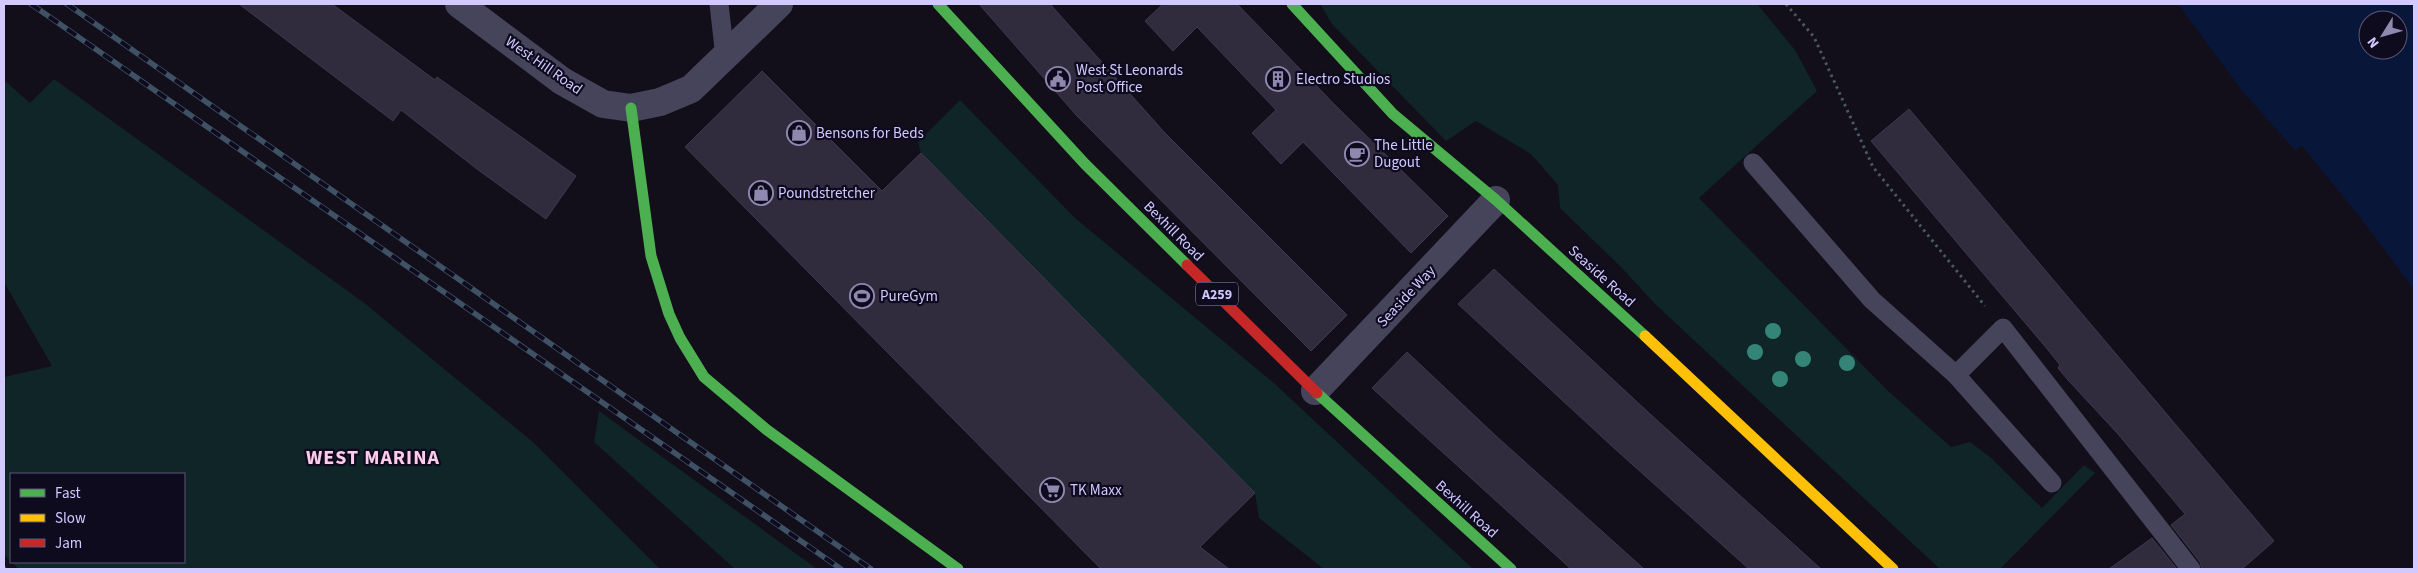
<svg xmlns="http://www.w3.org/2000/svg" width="2418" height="573" viewBox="0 0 2418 573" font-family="'Source Sans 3',sans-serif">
  <rect width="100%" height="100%" fill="#120f1a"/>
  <!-- green -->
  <g fill="#0f2527" fill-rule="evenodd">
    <polygon points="1320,4 1757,4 1795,50 1817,91 1699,198 1886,389 1951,447 1970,442 1990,457 2042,508 2084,465 2095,473 2000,569 1940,569 1655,304 1622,268 1560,208 1558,185 1531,154 1476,121 1446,141 1332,24"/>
    <path d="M54,79L363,302L534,443L660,569H19L4,555V377L52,366L4,282V80L30,103ZM184,474V562H11V474Z"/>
    <polygon points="960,100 1075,218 1275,384 1473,569 1324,569 1259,518 1255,493 921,153 918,142"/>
    <polygon points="599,411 817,569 735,569 594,442"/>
  </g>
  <!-- water -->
  <path fill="#081739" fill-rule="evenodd" d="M2178,4H2414V289L2359,216L2302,146L2295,150L2243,92ZM2368,20H2398V50H2368Z"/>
  <!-- building -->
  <g fill="#302c3e" stroke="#3e3950">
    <polygon points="239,4 332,4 435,80 437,77 576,176 546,219 477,169 401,110 393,121"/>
    <polygon points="979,4 1050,4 1165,133 1347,315 1311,351 1077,116"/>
    <polygon points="1163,4 1237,4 1337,107 1448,216 1411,253 1303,142 1281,164 1252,133 1276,110 1197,27 1173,51 1145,21"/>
    <polygon points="762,71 882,191 921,153 1255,493 1200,547 1229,569 1101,569 685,147"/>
    <polygon points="1909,109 2274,541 2242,569 2202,569 2200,562 2171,525 2185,514 2118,434 2068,380 2058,368 2060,365 2049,351 1871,141"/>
    <polygon points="1494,269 1649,413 1821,569 1749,569 1614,448 1458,304"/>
    <polygon points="1407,352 1496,436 1644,569 1571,569 1372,388"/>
    <polygon points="2152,538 2177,569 2109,569"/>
  </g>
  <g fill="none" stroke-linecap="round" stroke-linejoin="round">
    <!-- path -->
    <g stroke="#495866" stroke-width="3" stroke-dasharray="2.5 4" stroke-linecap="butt">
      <polyline points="1786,4 1814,37 1873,167 1985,306"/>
      <polyline points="4,567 5,569"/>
    </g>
    <!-- lane -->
    <g stroke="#46445b" stroke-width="19">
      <polyline points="719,4 725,57"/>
      <polyline points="1753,163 1872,300 1956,375 2052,483"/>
      <polyline points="1956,375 2003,328 2191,569"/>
    </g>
    <!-- street -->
    <g stroke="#46445b" stroke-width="28">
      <polyline points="459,4 562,81 603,104 631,108 660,102 691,89 779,4"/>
      <polyline points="1315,391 1496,200"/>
    </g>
    <!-- fast -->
    <g stroke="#4caf50" stroke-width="11">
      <polyline points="938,4 1085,164 1187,265"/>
      <polyline points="1292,4 1393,114 1496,200 1645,336"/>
      <polyline points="631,108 651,256 669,314 680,338 704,377 767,430 958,569"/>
      <polyline points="1317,393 1511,569"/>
    </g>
    <!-- slow -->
    <polyline stroke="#ffc107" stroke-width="11" points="1645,336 1893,569"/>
    <!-- jam -->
    <polyline stroke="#c62828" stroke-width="11" points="1187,265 1317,393"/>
    <defs>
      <g id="rail">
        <polyline points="31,4 841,569"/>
        <polyline points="67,4 871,569"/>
      </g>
    </defs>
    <!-- rail casing -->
    <use href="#rail" stroke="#3f5265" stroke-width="5.5"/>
    <!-- rail -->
    <use href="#rail" stroke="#0f0b1f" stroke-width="4" stroke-dasharray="11" stroke-linecap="butt"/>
  </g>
  <!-- trees -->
  <g fill="#358478">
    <circle cx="1773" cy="331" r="8"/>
    <circle cx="1755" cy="352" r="8"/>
    <circle cx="1803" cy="359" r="8"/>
    <circle cx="1847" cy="363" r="8"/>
    <circle cx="1780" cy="379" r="8"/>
  </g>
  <!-- icons -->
  <defs>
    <symbol id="civic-ring" viewBox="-11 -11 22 22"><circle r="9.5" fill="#0f0b1f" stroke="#8f88af" stroke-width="1.5"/><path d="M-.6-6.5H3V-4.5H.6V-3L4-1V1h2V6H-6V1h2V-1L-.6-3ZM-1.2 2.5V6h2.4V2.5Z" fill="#8f88af"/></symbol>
    <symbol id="building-ring" viewBox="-11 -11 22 22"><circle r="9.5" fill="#0f0b1f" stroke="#8f88af" stroke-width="1.5"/><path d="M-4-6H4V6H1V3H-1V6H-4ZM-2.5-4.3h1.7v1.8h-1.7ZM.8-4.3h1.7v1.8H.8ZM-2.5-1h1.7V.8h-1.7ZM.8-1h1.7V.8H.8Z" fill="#8f88af"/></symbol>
    <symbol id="shop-ring" viewBox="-11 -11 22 22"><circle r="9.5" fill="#0f0b1f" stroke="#8f88af" stroke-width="1.5"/><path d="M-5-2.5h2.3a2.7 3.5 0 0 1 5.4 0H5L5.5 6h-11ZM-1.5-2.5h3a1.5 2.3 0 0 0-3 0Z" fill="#8f88af"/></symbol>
    <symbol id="cafe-ring" viewBox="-11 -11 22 22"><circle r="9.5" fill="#0f0b1f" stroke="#8f88af" stroke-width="1.5"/><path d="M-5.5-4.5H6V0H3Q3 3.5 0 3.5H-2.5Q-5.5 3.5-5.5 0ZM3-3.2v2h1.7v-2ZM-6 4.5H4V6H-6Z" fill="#8f88af"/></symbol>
    <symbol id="stadium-ring" viewBox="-11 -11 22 22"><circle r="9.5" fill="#0f0b1f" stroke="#8f88af" stroke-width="1.5"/><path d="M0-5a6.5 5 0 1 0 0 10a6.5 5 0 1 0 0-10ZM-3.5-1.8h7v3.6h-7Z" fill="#8f88af"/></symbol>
    <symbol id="supermarket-ring" viewBox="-11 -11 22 22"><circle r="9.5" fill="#0f0b1f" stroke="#8f88af" stroke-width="1.5"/><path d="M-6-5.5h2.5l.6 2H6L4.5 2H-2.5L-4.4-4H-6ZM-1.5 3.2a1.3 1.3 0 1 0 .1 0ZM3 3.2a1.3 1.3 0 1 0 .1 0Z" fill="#8f88af"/></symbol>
  </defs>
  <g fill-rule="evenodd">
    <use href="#civic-ring" x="1044" y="65" width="28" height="28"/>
    <use href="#building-ring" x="1264" y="65" width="28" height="28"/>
    <use href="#shop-ring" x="785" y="119" width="28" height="28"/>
    <use href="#cafe-ring" x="1343" y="140" width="28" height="28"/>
    <use href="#shop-ring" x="747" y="179" width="28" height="28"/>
    <use href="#stadium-ring" x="848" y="282" width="28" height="28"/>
    <use href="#supermarket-ring" x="1038" y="476" width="28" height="28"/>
  </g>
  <g text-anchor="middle" stroke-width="4.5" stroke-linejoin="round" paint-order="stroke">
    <!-- shield labels -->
    <rect fill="#0f0b1f" stroke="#9890bc" stroke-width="1" x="1196" y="282.5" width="42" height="23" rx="4"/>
    <g font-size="14" font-weight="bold" fill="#d2c9ff">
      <text x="1217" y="299">A259</text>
    </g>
    <!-- street labels -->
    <g font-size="15" fill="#d2c9ff" stroke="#0f0b1f">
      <text transform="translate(544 65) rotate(35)" y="5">West Hill Road</text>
      <text transform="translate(1174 231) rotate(45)" y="5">Bexhill Road</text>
      <text transform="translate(1602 276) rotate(42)" y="5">Seaside Road</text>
      <text transform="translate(1406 296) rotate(-47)" y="5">Seaside Way</text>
      <text transform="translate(1467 509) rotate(42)" y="5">Bexhill Road</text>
    </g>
    <!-- poi labels -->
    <g font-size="15" fill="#d2c9ff" stroke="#0f0b1f" text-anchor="start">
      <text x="1076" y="75">West St Leonards<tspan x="1076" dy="17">Post Office</tspan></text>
      <text x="1296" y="84">Electro Studios</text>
      <text x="816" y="138">Bensons for Beds</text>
      <text x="1374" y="150">The Little<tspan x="1374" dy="17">Dugout</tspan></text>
      <text x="778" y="198">Poundstretcher</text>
      <text x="880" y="301">PureGym</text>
      <text x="1070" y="495">TK Maxx</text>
    </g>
    <!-- district labels -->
    <g font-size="20" font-weight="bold" letter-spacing="1" fill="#ffcbea" stroke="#0f0b1f">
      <text x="373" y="464">WEST MARINA</text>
    </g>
  </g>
  <!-- border -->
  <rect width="2418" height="573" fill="none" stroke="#d2c9ff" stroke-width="10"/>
  <!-- legend -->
  <rect x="10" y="473" width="175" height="90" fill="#0f0b1f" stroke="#5d5779"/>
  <rect x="20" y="489" width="25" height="8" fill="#4caf50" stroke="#5d5779"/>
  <text x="55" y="498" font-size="15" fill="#d2c9ff">Fast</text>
  <rect x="20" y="514" width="25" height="8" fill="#ffc107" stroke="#5d5779"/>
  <text x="55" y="523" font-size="15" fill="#d2c9ff">Slow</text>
  <rect x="20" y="539" width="25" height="8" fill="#c62828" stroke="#5d5779"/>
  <text x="55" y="548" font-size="15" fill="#d2c9ff">Jam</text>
  <!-- north arrow -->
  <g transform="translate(2383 35) rotate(233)"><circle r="24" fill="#0f0b1f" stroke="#5d5779"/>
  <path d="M0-4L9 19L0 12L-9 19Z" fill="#8f88af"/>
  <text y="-8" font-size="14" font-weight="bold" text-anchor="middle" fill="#d2c9ff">N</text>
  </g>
</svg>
